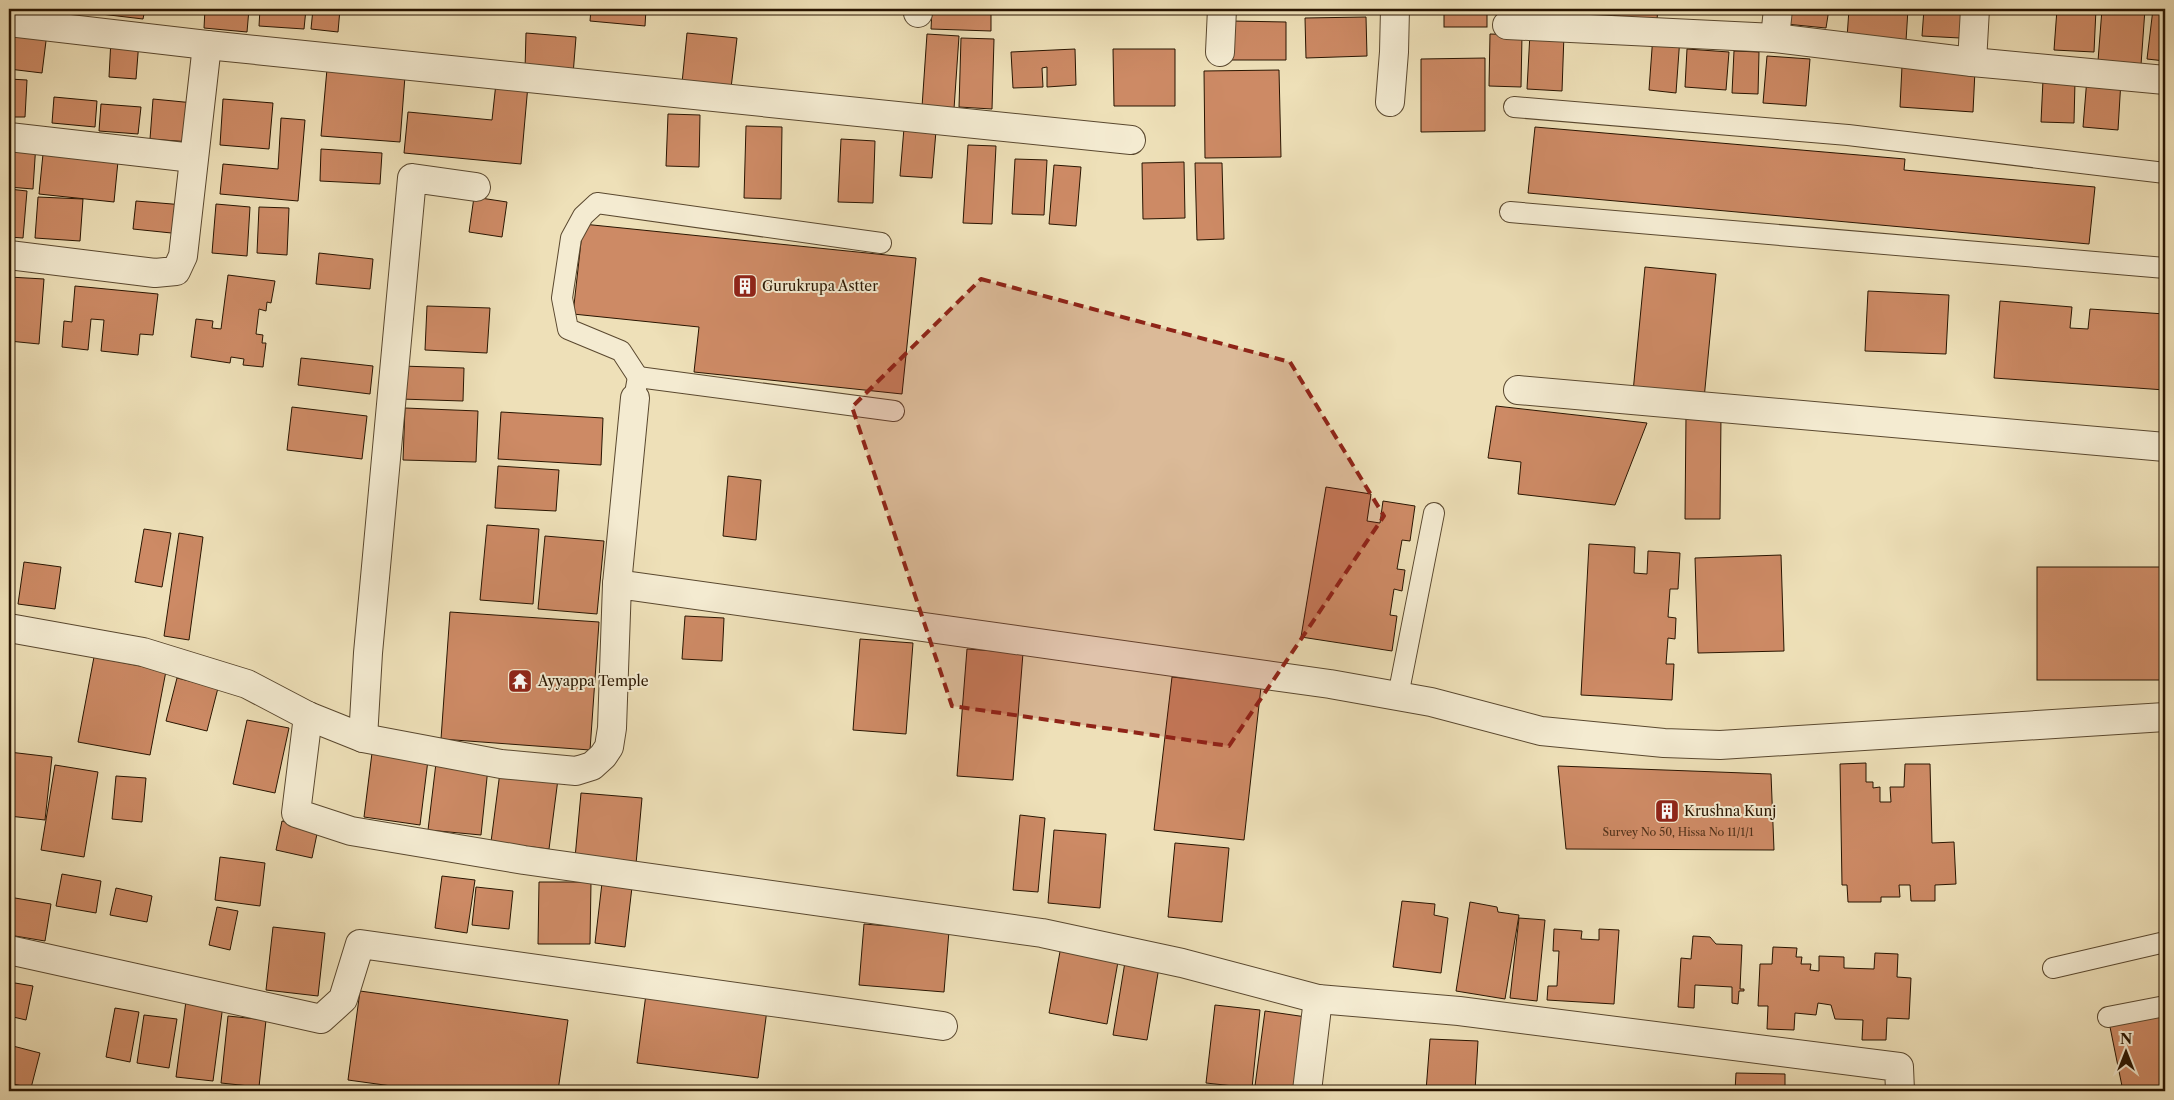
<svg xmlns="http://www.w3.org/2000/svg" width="2174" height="1100" viewBox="0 0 2174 1100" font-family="'Libre Caslon Text',serif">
  <rect width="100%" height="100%" fill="#eee0b8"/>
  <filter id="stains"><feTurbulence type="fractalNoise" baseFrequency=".004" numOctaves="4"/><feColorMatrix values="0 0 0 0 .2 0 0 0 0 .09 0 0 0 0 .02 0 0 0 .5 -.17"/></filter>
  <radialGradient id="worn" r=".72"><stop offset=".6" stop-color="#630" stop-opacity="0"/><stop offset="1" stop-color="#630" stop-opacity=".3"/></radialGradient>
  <!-- building -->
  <g fill="#cd8a65" stroke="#291501">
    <polygon points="57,9 94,9 93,14"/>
    <polygon points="102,9 145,9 143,19 101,14"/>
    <polygon points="205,9 249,9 247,32 204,28"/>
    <polygon points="260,9 306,9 304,29 259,26"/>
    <polygon points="313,9 340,9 338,32 311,29"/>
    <polygon points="496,9 535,9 535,14 496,12"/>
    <polygon points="591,9 646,9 645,26 590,21"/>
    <polygon points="932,9 991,9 991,31 931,29"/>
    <rect x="1444" y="9" width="43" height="18"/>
    <polygon points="1614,9 1658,9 1657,19 1614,16"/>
    <polygon points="1787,9 1829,9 1826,28 1786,24"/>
    <polygon points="1849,9 1908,9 1906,41 1847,38"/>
    <polygon points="1924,9 1961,9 1960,38 1922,36"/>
    <polygon points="2057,9 2096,9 2094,52 2054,50"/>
    <polygon points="2102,9 2145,9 2141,65 2098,61"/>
    <polygon points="2153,9 2165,9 2165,61 2147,59"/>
    <polygon points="1366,17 1367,56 1306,58 1305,18"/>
    <polygon points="1231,21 1286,22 1286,60 1231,60"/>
    <polygon points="12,29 47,33 42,73 9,69"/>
    <polygon points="526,33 576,37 573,75 525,70"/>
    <polygon points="687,33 737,38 731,88 682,83"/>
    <polygon points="1530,33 1564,34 1562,91 1527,89"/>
    <polygon points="927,34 959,36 954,109 922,107"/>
    <polygon points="1490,34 1522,35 1521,87 1489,86"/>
    <polygon points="1653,35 1680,37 1676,93 1649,90"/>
    <polygon points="961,38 994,39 992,109 959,107"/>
    <polygon points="111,39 139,41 136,79 109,77"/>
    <polygon points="1075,49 1076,85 1047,87 1047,67 1042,68 1043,87 1013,88 1011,52"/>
    <polygon points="1113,49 1175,49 1175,106 1114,106"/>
    <polygon points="1687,49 1729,52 1726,90 1685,87"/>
    <polygon points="1734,51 1759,52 1758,94 1732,93"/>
    <polygon points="1767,56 1810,59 1806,106 1763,103"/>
    <polygon points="1485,58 1485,131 1421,132 1421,59"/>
    <polygon points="1902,66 1975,70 1973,112 1900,107"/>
    <polygon points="327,69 405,76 400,142 321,136"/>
    <polygon points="1279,70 1281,157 1205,158 1204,71"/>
    <polygon points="2087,78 2121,80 2118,130 2083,127"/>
    <polygon points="9,79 27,80 25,117 9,117"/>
    <polygon points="2043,80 2075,81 2074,123 2041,122"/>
    <polygon points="496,83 528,85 521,164 404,153 408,112 492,120"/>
    <polygon points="2164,83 2165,83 2165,127 2163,127"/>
    <polygon points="54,97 97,101 95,127 52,123"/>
    <polygon points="153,99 194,103 191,142 150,139"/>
    <polygon points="223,99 273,103 269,149 220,145"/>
    <polygon points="101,104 141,107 138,134 99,131"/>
    <polygon points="668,114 700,115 699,167 666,166"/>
    <polygon points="281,118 305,120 298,201 220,194 223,164 278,169"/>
    <polygon points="746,126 782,127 781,199 744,198"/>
    <polygon points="1535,127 1905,159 1904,170 2095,187 2089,244 1528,193"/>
    <polygon points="904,128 936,131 932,178 900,176"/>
    <polygon points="841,139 875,141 873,203 838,202"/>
    <polygon points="9,141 36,143 33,189 9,187"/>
    <polygon points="44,144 119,151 114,202 39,194"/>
    <polygon points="968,145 996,146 992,224 963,223"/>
    <polygon points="321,149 382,153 380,184 320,181"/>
    <polygon points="1015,159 1047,160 1044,215 1012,214"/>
    <polygon points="1184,162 1185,218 1143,219 1142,163"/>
    <polygon points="1195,163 1222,163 1224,239 1197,240"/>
    <polygon points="1054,165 1081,167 1076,226 1049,224"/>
    <polygon points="9,189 27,191 23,238 9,237"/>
    <polygon points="38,197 83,199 80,241 35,238"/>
    <polygon points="474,197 507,202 502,237 469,232"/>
    <polygon points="136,201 184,205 181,234 133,229"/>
    <polygon points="216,204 250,207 247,256 212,253"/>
    <polygon points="259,207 289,208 287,255 257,253"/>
    <polygon points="583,224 916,258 902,394 694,372 699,327 573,314"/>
    <polygon points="319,253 373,259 370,289 316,284"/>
    <polygon points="1645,267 1716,274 1704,399 1633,392"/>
    <polygon points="228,275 275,281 271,303 267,302 266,311 259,309 256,334 263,335 262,343 266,343 263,367 243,365 244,359 231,357 230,363 191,357 196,319 213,321 212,328 221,329"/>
    <polygon points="9,277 44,279 39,344 9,341"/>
    <polygon points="75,286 158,294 153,335 140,334 138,355 101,351 104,320 91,319 88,350 62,347 64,321 72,322"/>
    <polygon points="1868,291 1949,295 1946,354 1865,351"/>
    <polygon points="2000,301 2072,307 2070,328 2088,329 2090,309 2165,314 2165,390 1994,378"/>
    <polygon points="427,306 490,308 487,353 425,350"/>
    <polygon points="301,358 373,366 370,394 298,385"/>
    <polygon points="401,366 464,368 463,401 400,399"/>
    <polygon points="1496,406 1647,423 1615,505 1518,494 1521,462 1488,458"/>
    <polygon points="292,407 367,416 362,459 287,450"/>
    <polygon points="405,408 478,411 476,462 403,460"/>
    <polygon points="501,412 603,418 601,465 498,459"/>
    <polygon points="1686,415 1721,416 1720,519 1685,519"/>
    <polygon points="498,466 559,470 556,511 495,508"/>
    <polygon points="728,476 761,480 756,540 723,536"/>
    <polygon points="1326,487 1371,494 1367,521 1380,523 1383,501 1415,506 1410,541 1402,540 1397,569 1405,570 1402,591 1394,589 1390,615 1397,616 1392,651 1301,637"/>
    <polygon points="487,525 539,529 533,604 480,600"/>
    <polygon points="144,529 171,533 162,587 135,582"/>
    <polygon points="179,533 203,537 189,640 164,636"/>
    <polygon points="545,536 604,541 597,614 538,609"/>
    <polygon points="1589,544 1635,547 1634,573 1647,574 1648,551 1680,553 1678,589 1670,589 1668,617 1676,618 1675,639 1668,638 1666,664 1674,664 1672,700 1581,695"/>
    <polygon points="1781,555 1784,651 1698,653 1695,558"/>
    <polygon points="24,562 61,567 55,609 18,604"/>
    <rect x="2037" y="567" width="128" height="113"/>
    <polygon points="450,612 599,622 590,750 441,739"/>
    <polygon points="685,616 724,618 722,661 682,659"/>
    <polygon points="860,639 913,643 906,734 853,730"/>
    <polygon points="967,649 1023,653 1013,780 957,776"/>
    <polygon points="94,657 166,671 150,755 78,742"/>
    <polygon points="1172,677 1261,687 1244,840 1154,830"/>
    <polygon points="177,678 218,688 207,731 166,721"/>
    <polygon points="247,720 289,728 275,793 233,784"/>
    <polygon points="9,752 52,757 45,820 9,816"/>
    <polygon points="372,753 428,760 420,825 364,817"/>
    <polygon points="436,763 488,768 481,835 428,830"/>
    <polygon points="1866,763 1866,782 1873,782 1873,788 1880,787 1880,802 1891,802 1890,787 1904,787 1905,764 1930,764 1932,843 1954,842 1956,884 1935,885 1935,901 1911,901 1910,885 1899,885 1900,897 1881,897 1881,902 1848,902 1847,885 1842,885 1840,764"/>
    <polygon points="55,765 98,772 84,857 41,850"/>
    <polygon points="1558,766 1771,774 1774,850 1566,849"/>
    <polygon points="500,772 558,779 549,849 491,842"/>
    <polygon points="116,776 146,778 142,822 112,819"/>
    <polygon points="581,793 642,798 636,864 575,858"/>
    <polygon points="1020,815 1045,818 1038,892 1013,890"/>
    <polygon points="282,821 318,829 312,858 276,850"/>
    <polygon points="1054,830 1106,834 1100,908 1048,903"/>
    <polygon points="1175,843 1229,848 1222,922 1168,917"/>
    <polygon points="220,857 265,863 260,906 215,900"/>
    <polygon points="62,874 101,881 96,913 56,906"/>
    <polygon points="442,876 475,880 467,933 435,928"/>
    <polygon points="539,882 591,882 590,944 538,944"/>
    <polygon points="602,883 632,887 625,947 595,943"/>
    <polygon points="476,887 513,891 509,929 472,925"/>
    <polygon points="116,888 152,896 147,922 110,915"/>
    <polygon points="9,897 51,904 45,941 9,935"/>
    <polygon points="1402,901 1435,904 1434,915 1448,918 1441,973 1393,967"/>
    <polygon points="1470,902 1497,907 1498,912 1519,915 1505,999 1456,991"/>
    <polygon points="217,907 238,911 230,950 209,945"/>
    <polygon points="1519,918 1545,920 1537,1001 1510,998"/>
    <polygon points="864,924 949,931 944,992 859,985"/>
    <polygon points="273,927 325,933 318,996 266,990"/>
    <polygon points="1554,929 1582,931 1581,939 1599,940 1599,929 1619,930 1614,1004 1547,1000 1548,986 1557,986 1559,951 1553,951"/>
    <polygon points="1693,936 1710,937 1716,944 1742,945 1740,989 1744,989 1744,991 1739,991 1738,1004 1732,1003 1732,987 1695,985 1694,1008 1678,1007 1681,958 1691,959"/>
    <polygon points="1061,946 1119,956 1107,1024 1049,1013"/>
    <polygon points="1773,947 1797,948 1796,957 1802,957 1801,964 1811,964 1810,970 1819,971 1819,956 1844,957 1844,968 1874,969 1875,953 1898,954 1897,977 1911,978 1909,1019 1887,1018 1886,1040 1862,1040 1863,1020 1835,1019 1831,1005 1818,1003 1816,1015 1795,1013 1794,1030 1767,1029 1768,1006 1758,1006 1760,964 1772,964"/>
    <polygon points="1125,962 1159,967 1147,1040 1113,1035"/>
    <polygon points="9,982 33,986 26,1020 9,1016"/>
    <polygon points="360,991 568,1020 558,1091 428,1091 348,1080"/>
    <polygon points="646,994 767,1010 758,1078 637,1063"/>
    <polygon points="186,1001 223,1005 213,1081 176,1077"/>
    <polygon points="1215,1005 1260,1010 1252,1088 1206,1083"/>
    <polygon points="115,1008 139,1012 130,1062 106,1057"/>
    <polygon points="1265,1011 1313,1018 1297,1091 1255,1086"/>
    <polygon points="2165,1011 2165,1091 2123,1091 2109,1022"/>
    <polygon points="144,1015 177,1019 169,1068 137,1063"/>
    <polygon points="228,1016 266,1020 259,1087 221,1083"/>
    <polygon points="1430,1039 1478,1041 1475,1091 1426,1091"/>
    <polygon points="9,1045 40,1053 31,1088 9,1083"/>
    <polygon points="1736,1073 1785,1074 1785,1091 1735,1091"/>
    <polygon points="200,1086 249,1091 199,1091"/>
    <polygon points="1642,1088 1679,1090 1679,1091 1642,1091"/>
  </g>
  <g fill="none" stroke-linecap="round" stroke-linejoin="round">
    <defs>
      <g id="service">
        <polyline points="1514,107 1848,135 2165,173"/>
        <polyline points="1510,212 2165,268"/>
        <polyline points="638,377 621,351 568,329 562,298 571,238 583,216 597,203 881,243"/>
        <polyline points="636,388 638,377 894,411"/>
        <polyline points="1398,696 1434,513"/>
        <polyline points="2053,968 2165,942"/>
        <polyline points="2108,1017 2165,1006"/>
      </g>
      <g id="minor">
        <polyline points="918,13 918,9"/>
        <polyline points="9,22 207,45 1131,140"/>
        <polyline points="1507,25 1775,38 1972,62 2165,80"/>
        <polyline points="1775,38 1778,9"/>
        <polyline points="1220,52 1222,9"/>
        <polyline points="1972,62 1975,9"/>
        <polyline points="1390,102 1394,52 1395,9"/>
        <polyline points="9,137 193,158"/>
        <polyline points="9,255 155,273 176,271 183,256 207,45"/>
        <polyline points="1518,390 2165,447"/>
        <polyline points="617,584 635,398"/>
        <polyline points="9,628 143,652 247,684 308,716 363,738 501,764 576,771 592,766 603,756 609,747 612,728 617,584 1330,684 1431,702 1541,731 1664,743 1720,745 2165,717"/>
        <polyline points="308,716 296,813 351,831 524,860 1042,933 1182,963 1318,999 1459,1011 1899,1067 1900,1091"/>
        <polyline points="363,738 368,653 412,178 476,187"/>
        <polyline points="9,950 321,1019 343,999 360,944 943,1026"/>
        <polyline points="1307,1091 1318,999"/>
      </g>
    </defs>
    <!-- service casing -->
    <use href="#service" stroke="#5a482f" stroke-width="22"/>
    <!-- minor casing -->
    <use href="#minor" stroke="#5a482f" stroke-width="30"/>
    <!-- service -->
    <use href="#service" stroke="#f4ebd1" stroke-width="20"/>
    <!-- minor -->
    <use href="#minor" stroke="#f4ebd1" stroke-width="28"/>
  </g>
  <!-- marked area -->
  <path fill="#8f2418" fill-opacity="0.2" stroke="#8f2418" stroke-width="4" stroke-dasharray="10 6" stroke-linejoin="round" d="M981,279L1290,362L1384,516L1229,746L952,706L852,407Z"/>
  <!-- icons -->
  <defs>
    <symbol id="building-square" viewBox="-11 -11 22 22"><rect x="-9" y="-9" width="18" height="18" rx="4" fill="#8f2418" stroke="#f4ebd1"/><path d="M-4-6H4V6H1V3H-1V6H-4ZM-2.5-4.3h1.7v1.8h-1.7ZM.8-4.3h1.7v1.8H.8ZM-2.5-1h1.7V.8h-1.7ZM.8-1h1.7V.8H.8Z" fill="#fff"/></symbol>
    <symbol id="temple-square" viewBox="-11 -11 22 22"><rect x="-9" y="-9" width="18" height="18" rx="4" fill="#8f2418" stroke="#f4ebd1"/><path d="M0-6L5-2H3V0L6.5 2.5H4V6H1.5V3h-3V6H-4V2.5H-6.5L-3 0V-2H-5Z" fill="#fff"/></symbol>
  </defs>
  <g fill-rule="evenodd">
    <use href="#building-square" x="731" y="272" width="28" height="28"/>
    <use href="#temple-square" x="506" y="667" width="28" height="28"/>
    <use href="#building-square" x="1653" y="797" width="28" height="28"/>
  </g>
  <g text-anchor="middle" stroke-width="4" stroke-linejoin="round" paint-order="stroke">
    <!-- number labels -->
    <g font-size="11" fill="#52321a">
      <text x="1678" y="836">Survey No 50, Hissa No 11/1/1</text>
    </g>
    <!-- poi labels -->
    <g font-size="14" fill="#291501" stroke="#f4ebd1" text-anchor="start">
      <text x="762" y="291">Gurukrupa Astter</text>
      <text x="538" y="686">Ayyappa Temple</text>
      <text x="1684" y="816">Krushna Kunj</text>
    </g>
  </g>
  <!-- margin -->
  <rect width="2174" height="1100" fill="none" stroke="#eee0b8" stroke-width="30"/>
  <rect x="10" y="10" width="2154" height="1080" fill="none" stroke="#291501" stroke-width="2.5"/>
  <rect x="15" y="15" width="2144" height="1070" fill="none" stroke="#291501"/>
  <!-- north arrow -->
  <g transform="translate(2126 1052)" stroke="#f4ebd1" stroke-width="4" paint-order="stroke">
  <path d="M0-4L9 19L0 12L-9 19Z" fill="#291501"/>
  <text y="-8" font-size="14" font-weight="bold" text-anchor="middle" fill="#291501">N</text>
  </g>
  <rect width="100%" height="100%" filter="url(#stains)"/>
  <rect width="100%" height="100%" fill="url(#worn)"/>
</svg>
